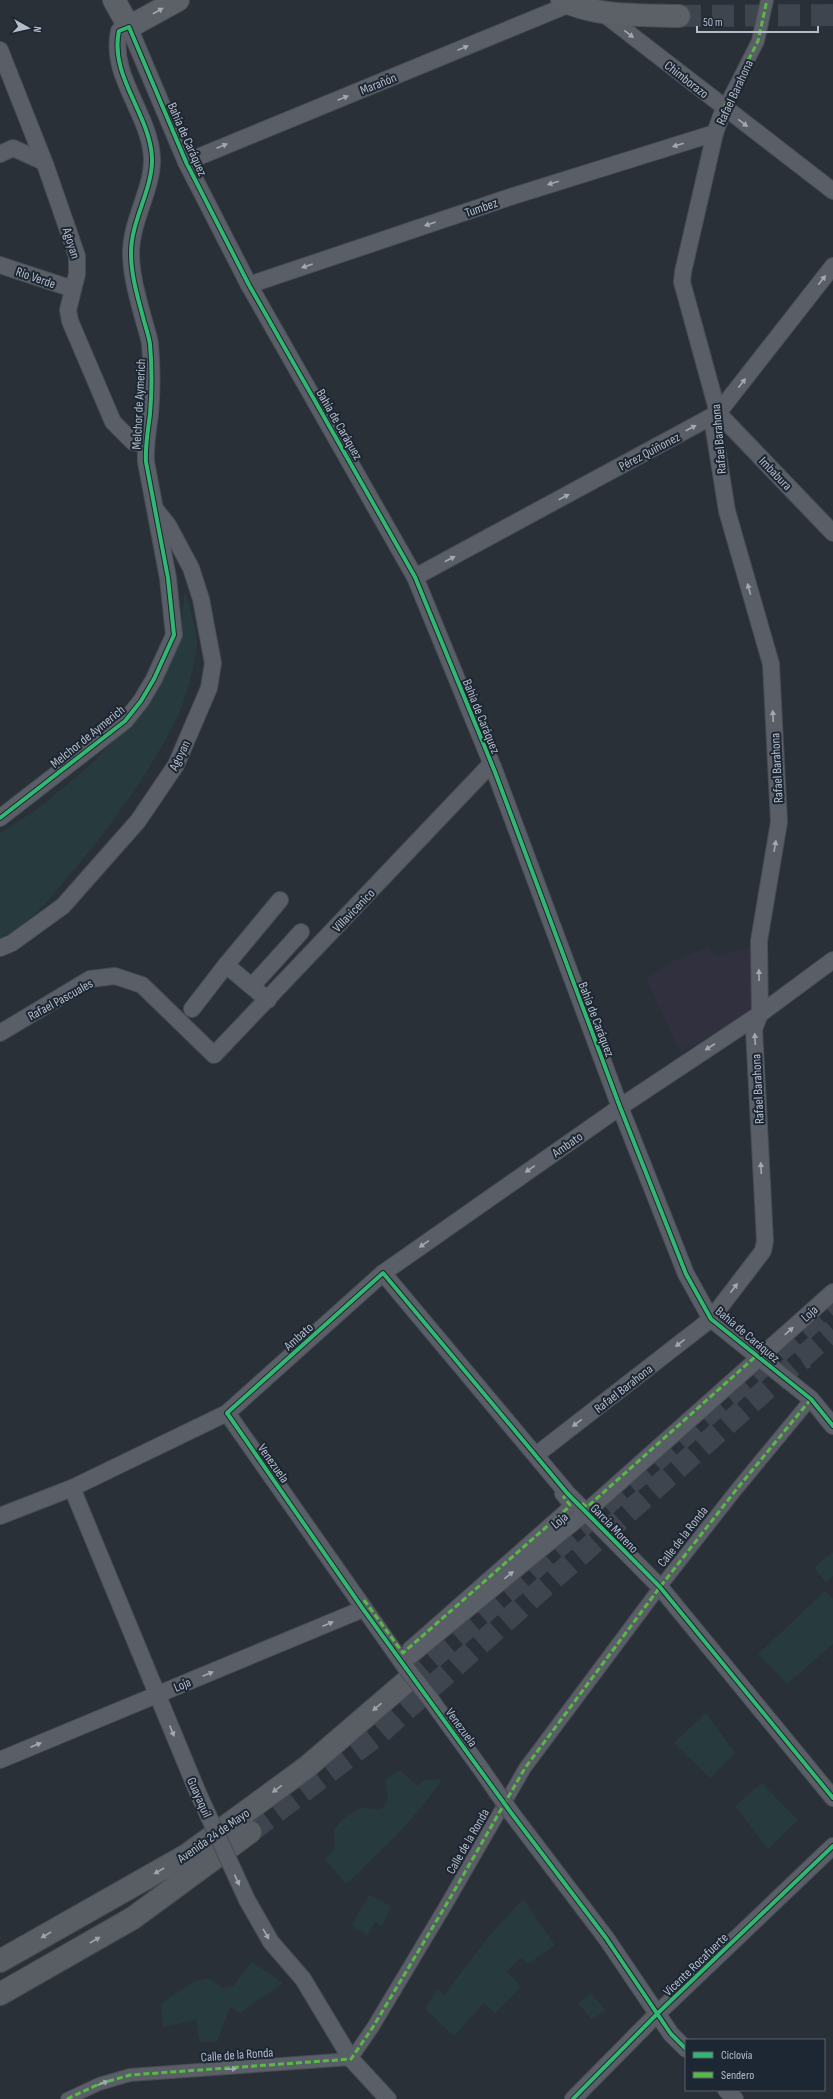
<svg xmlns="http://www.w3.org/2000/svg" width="833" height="2099" viewBox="0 0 833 2099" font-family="'Sofia Sans Condensed',sans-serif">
  <rect width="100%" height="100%" fill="#2a3038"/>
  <!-- medical -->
  <polygon fill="#31303e" points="755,945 751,1010 681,1053 646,979 674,961 708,947 716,957"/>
  <!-- green -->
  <g fill="#273a3e">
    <path d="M185,589C188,603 197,629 197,642C197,657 185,702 178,716C149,774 109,829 67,878C47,901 29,926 0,938V833L40,807L90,765L134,719L180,633Z"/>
    <polygon points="833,1552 833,1576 826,1582 814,1568"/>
    <polygon points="825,1591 833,1599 833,1644 787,1684 758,1654"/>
    <polygon points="706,1713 735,1753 710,1778 674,1743"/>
    <path d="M398,1771L402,1772L417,1786L424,1780L442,1779C416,1819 381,1851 346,1884L325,1859C339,1845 334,1849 334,1832C334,1825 352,1812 358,1809C365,1806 373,1811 383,1808L388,1799L385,1781Z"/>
    <polygon points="762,1783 798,1820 768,1849 735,1806"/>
    <polygon points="369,1895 391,1906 382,1927 375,1922 368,1935 351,1926"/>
    <polygon points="523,1899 555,1945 528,1964 521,1957 507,1971 521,1987 495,2013 484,2003 454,2036 425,2009 438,1989 444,1995 489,1936"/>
    <polygon points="252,1962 283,1983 240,2013 230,2007 217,2042 200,2042 196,2020 163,2027 161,2004 191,1983 208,1978 223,1988 233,1986"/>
    <polygon points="591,1993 605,2010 592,2020 578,2003"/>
  </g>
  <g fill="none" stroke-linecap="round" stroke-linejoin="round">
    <!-- stream -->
    <polyline stroke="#384963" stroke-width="5" points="804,1360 808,1366"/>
    <!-- secondary-tunnel -->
    <g stroke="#3f454e" stroke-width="22" stroke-dasharray="22 11" stroke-linecap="butt">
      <polyline points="407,1681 833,1304"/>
      <polyline points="250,1832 380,1733 833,1330"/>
    </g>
    <!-- primary-tunnel -->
    <polyline stroke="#3f454e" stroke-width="22" stroke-dasharray="22 11" stroke-linecap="butt" points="679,16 833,15"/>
    <defs>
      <g id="pedestrian">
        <polyline points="724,108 758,41 767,0"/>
        <polyline points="409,1648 569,1507 570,1505 561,1494"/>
        <polyline points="67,2099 99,2084 130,2075 351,2059 373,2027 446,1905 525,1768 660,1587 736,1490 811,1399"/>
      </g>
      <g id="minor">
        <polyline points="600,11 833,191"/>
        <polyline points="0,50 45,164 77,256 77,274 68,310 70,321 113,422 133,442 145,444"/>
        <polyline points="0,154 13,148 44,162"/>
        <polyline points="186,162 570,4"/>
        <polyline points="0,265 73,289"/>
        <polyline points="249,285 510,197 715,133"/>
        <polyline points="718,413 833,533"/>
        <polyline points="415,577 718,413 833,266"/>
        <path d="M0,818L125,721L141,701L154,679L174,635L168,578L146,462C145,445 148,431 150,414C152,391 152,367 150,344C149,337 146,328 144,321C138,298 131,276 131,253C131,220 153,189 152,158C150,114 109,76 119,31L129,27L186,162L249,285L415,577L495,772L620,1107L686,1274L711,1319L811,1399L833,1426"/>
        <polyline points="0,948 12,943 63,906 138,821 176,765 209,688 213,663 201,599 191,568 168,525 156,510"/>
        <polyline points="252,986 301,932"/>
        <polyline points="268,1000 226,965 280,900"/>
        <polyline points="192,1009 226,965"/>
        <polyline points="0,1033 90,979 115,976 142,985 214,1055 491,764"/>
        <polyline points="383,1273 567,1493 660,1587 833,1798"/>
        <polyline points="227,1413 406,1668"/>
        <polyline points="536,1455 711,1319 763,1251 765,1241 754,1029 760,1014 759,941 779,822 771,664 727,511 714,430 718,413 682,282 683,272 715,133 724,108"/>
        <polyline points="72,1488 198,1793"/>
        <polyline points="0,1516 72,1488 227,1413 383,1273 620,1107 760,1014 833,960"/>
        <polyline points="403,1662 586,1512 833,1292"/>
        <polyline points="431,1700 481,1769"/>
        <polyline points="0,1760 363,1609"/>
        <polyline points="512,1814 606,1938 671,2034 686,2049"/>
        <polyline points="247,1900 271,1942 303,1979 351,2059 388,2099"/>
        <polyline points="726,2090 735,2099"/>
        <polyline points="573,2099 658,2013 833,1846"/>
      </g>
      <g id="secondary">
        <polyline points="0,1961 187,1855 307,1767 407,1681"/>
        <polyline points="0,1994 133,1918 250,1832"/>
      </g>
      <g id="primary">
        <polyline points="114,0 129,27 178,0"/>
        <path d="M562,0C594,17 643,15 679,16"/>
      </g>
    </defs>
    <!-- pedestrian casing -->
    <use href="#pedestrian" stroke="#484c53" stroke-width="14"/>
    <!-- minor casing -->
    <use href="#minor" stroke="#484c53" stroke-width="18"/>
    <!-- secondary casing -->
    <use href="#secondary" stroke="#484c53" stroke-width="24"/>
    <!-- primary casing -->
    <use href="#primary" stroke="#484c55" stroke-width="24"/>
    <!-- pedestrian -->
    <use href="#pedestrian" stroke="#5a5e66" stroke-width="12"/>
    <!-- minor -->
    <use href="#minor" stroke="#5a5e66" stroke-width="16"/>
    <!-- secondary -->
    <use href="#secondary" stroke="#595d64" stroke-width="22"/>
    <!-- primary -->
    <use href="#primary" stroke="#5c6168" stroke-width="22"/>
    <defs>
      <g id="minor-bridge">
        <polyline points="406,1668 431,1700"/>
        <polyline points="481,1769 512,1814"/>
        <polyline points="198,1793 247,1900"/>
      </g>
    </defs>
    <!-- minor-bridge casing -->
    <use href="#minor-bridge" stroke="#484c53" stroke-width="18" stroke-linecap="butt"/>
    <!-- minor-bridge -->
    <use href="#minor-bridge" stroke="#5a5e66" stroke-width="16"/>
    <!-- quiet -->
    <g stroke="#58b947" stroke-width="3" stroke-dasharray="6 3" stroke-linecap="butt">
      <polyline points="724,108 758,41 767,0"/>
      <polyline points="582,1503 587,1507 755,1357"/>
      <polyline points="364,1600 403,1653 569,1507 570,1505 563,1496"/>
      <polyline points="67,2099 99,2084 130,2075 351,2059 373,2027 446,1905 525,1768 660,1587 736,1490 811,1399"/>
    </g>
    <defs>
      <g id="cycleway">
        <path d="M0,818L125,721L141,701L154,679L174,635L168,578L146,462C145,445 148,431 150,414C152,391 152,367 150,344C149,337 146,328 144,321C138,298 131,276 131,253C131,220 153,189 152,158C150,114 109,76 119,31L129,27L186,162L249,285L415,577L495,772L620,1107L686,1274L711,1319L811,1399L833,1426"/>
        <polyline points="686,2049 671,2034 606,1938 512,1814 363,1609 227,1413 383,1273 567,1493 660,1587 833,1798"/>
        <polyline points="573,2099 658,2013 833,1846"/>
      </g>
    </defs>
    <!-- cycleway casing -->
    <use href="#cycleway" stroke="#1d2633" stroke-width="6"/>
    <!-- cycleway -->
    <use href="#cycleway" stroke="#33b770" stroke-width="4"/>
  </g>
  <!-- one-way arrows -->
  <defs><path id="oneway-solid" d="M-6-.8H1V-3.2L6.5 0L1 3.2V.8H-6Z"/></defs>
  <use fill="#a2aab6" href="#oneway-solid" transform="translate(158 11) rotate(-29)"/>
  <g fill="#a2a9b5">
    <use href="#oneway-solid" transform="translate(629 34) rotate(38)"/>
    <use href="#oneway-solid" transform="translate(463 48) rotate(-22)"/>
    <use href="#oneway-solid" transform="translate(343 98) rotate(-22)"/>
    <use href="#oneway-solid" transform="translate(743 123) rotate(37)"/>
    <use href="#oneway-solid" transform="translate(678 145) rotate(163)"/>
    <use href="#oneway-solid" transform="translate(222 146) rotate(-22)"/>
    <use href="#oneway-solid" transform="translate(553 183) rotate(163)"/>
    <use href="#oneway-solid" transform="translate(430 224) rotate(161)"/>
    <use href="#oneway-solid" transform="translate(307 266) rotate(161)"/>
    <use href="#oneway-solid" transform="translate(822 280) rotate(-52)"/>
    <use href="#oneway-solid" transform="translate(742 383) rotate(-52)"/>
    <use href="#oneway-solid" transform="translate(691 428) rotate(-28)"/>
    <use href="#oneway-solid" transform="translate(564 497) rotate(-28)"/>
    <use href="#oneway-solid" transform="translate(450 559) rotate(-28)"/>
    <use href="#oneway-solid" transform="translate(749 589) rotate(-106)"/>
    <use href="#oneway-solid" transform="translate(773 716) rotate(-93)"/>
    <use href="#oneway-solid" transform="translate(775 846) rotate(-80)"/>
    <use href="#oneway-solid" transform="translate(759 975) rotate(-91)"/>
    <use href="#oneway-solid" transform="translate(755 1039) rotate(-93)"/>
    <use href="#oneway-solid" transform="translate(710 1047) rotate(147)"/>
    <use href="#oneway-solid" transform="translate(761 1168) rotate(-93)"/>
    <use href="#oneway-solid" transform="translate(530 1169) rotate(145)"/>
    <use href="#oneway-solid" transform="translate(424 1244) rotate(145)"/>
    <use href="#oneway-solid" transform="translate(734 1288) rotate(-53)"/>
    <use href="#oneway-solid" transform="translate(789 1331) rotate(-42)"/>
    <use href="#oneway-solid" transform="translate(680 1343) rotate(142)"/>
    <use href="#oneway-solid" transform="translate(577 1423) rotate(142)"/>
    <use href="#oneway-solid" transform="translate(509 1575) rotate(-39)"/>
    <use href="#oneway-solid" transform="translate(328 1624) rotate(-22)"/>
    <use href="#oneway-solid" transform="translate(208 1674) rotate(-23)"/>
    <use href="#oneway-solid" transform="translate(172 1731) rotate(68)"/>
    <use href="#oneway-solid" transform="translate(36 1745) rotate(-23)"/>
    <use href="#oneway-solid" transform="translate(237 1880) rotate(65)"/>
    <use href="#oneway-solid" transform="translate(266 1934) rotate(60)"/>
    <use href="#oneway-solid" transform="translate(231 2069) rotate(-4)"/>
    <use href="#oneway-solid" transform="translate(103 2083) rotate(-21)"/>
  </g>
  <g fill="#9da4b0">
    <use href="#oneway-solid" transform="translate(377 1707) rotate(139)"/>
    <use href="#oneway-solid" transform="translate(277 1789) rotate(144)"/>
    <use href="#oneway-solid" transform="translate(159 1871) rotate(150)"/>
    <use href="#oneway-solid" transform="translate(46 1935) rotate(150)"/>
    <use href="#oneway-solid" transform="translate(95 1940) rotate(-30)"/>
  </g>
  <g text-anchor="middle" stroke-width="4" stroke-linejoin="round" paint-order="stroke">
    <!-- street labels -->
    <g font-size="13" fill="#b4bcc9" stroke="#1d2633">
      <text transform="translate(687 79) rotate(38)" y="5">Chimborazo</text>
      <text transform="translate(378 83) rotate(-22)" y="5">Marañón</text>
      <text transform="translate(734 92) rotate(-65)" y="5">Rafael Barahona</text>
      <text transform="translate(188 139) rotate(66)" y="5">Bahía de Caráquez</text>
      <text transform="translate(481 207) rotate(-19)" y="5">Tumbez</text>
      <text transform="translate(72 243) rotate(73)" y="5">Agoyan</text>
      <text transform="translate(36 277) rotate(19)" y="5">Río Verde</text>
      <text transform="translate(138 404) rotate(-87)" y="5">Melchor de Aymerich</text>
      <text transform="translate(340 424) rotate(60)" y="5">Bahía de Caráquez</text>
      <text transform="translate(718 439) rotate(-95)" y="5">Rafael Barahona</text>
      <text transform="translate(649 451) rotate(-28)" y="5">Pérez Quiñonez</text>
      <text transform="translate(776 473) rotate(46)" y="5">Imbabura</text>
      <text transform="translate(482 716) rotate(68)" y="5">Bahía de Caráquez</text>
      <text transform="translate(87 736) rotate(-39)" y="5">Melchor de Aymerich</text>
      <text transform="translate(179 755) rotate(-64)" y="5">Agoyan</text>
      <text transform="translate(776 768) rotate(-93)" y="5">Rafael Barahona</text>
      <text transform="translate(353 910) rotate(-46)" y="5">Villavicenico</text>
      <text transform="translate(60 999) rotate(-29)" y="5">Rafael Pascuales</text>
      <text transform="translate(597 1019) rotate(69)" y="5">Bahía de Caráquez</text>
      <text transform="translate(757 1089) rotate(-93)" y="5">Rafael Barahona</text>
      <text transform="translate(567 1144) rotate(-35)" y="5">Ambato</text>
      <text transform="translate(809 1313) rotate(-42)" y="5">Loja</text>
      <text transform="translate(748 1334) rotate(40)" y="5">Bahía de Caráquez</text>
      <text transform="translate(298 1336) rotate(-42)" y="5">Ambato</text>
      <text transform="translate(623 1388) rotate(-38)" y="5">Rafael Barahona</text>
      <text transform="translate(274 1463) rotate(55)" y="5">Venezuela</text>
      <text transform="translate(559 1520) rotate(-39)" y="5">Loja</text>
      <text transform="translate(615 1528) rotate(46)" y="5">García Moreno</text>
      <text transform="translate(682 1536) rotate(-52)" y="5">Calle de la Ronda</text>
      <text transform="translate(182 1684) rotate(-23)" y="5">Loja</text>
      <text transform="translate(462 1727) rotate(54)" y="5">Venezuela</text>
      <text transform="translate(200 1797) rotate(66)" y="5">Guayaquil</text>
      <text transform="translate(213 1835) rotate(-35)" y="5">Avenida 24 de Mayo</text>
      <text transform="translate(467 1841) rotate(-60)" y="5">Calle de la Ronda</text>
      <text transform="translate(695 1964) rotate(-44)" y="5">Vicente Rocafuerte</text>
      <text transform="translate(237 2054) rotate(-4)" y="5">Calle de la Ronda</text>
    </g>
  </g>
  <!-- legend -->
  <rect x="685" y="2039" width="140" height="52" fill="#1d2633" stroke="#59626f"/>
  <rect x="693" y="2052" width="20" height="6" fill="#33b770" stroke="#59626f"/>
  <text x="721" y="2059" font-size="12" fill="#b4bcc9">Ciclovía</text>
  <rect x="693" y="2072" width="20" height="6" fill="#58b947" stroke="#59626f"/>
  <text x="721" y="2079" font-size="12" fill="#b4bcc9">Sendero</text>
  <!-- north arrow -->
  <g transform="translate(28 28) rotate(98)" stroke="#1d2633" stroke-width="3" paint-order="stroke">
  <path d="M0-3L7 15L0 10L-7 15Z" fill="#b4bcc9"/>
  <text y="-6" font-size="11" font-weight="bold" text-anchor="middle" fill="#b4bcc9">N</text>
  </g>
  <!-- scale -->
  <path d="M697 26v6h121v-6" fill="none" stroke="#b4bcc9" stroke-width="2"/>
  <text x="703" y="26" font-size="12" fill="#b4bcc9" stroke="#1d2633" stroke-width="3" paint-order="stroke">50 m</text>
</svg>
